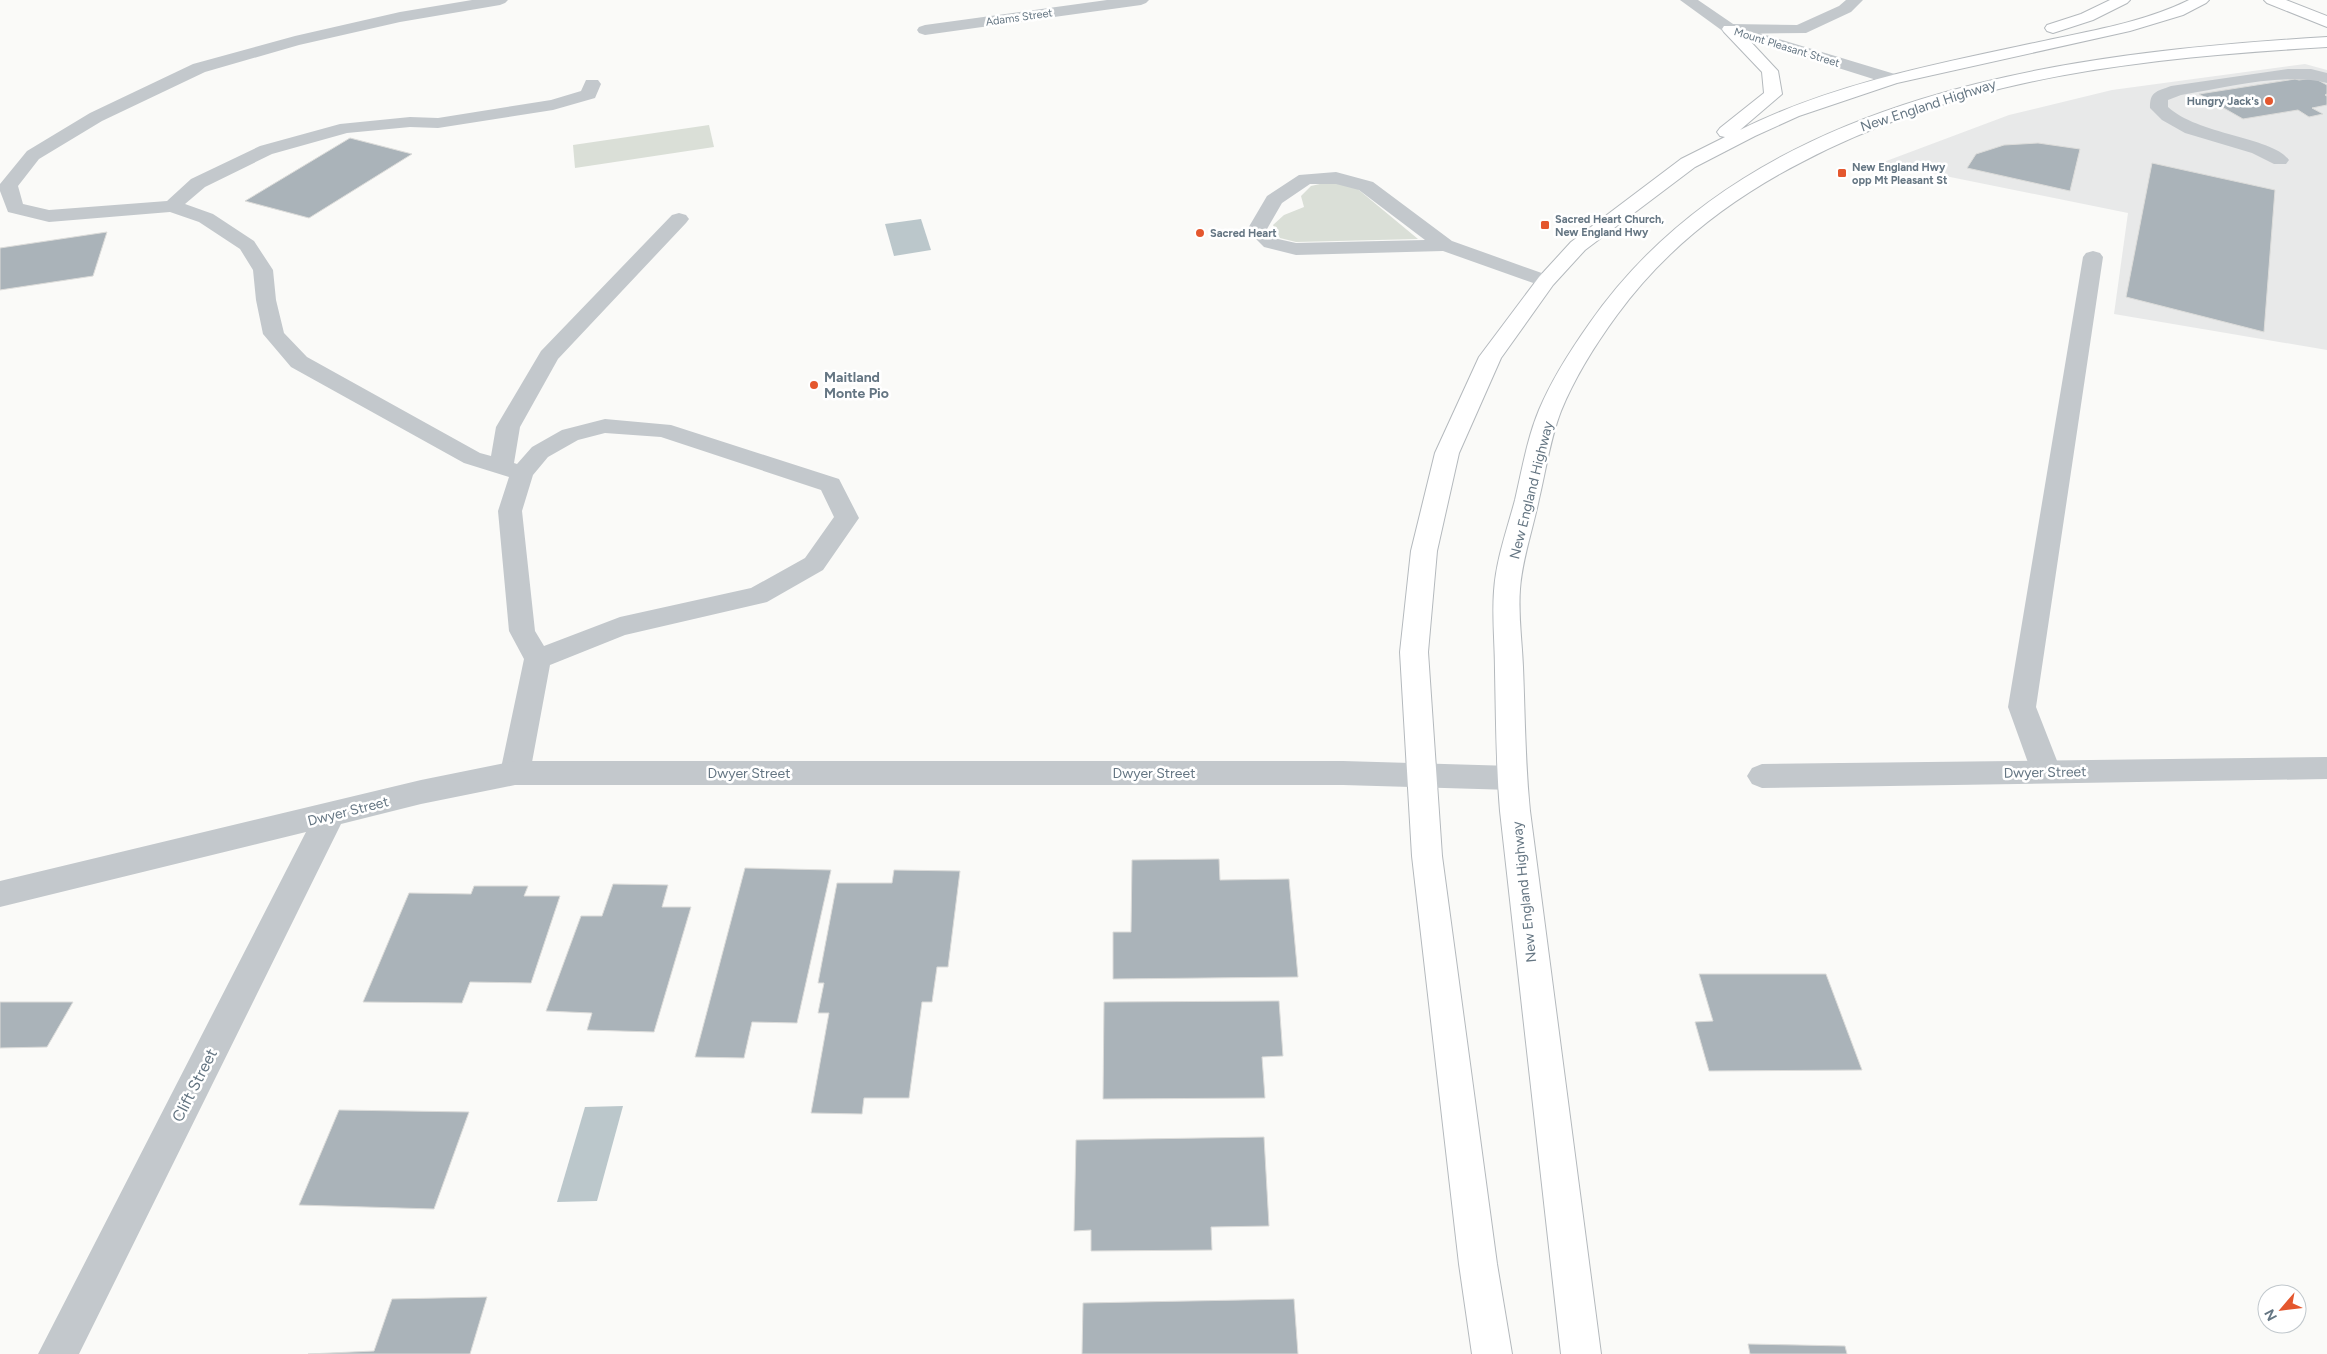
<svg xmlns="http://www.w3.org/2000/svg" width="2327" height="1354" viewBox="0 0 2327 1354" font-family="Figtree,sans-serif">
  <rect width="100%" height="100%" fill="#fafaf8"/>
  <!-- built -->
  <polygon fill="#e8e9e9" points="2305,64 2327,70 2327,350 2114,314 2128,213 1881,163 2009,115 2112,90"/>
  <!-- green -->
  <g fill="#dadfd7">
    <polygon points="709,125 714,147 575,168 573,145"/>
    <polygon points="1333,181 1354,186 1418,239 1296,242 1280,238 1273,225 1284,215 1304,207 1301,196 1311,186"/>
  </g>
  <!-- water -->
  <g fill="#bbc7cb">
    <polygon points="921,219 931,250 894,256 885,224"/>
    <polygon points="623,1106 597,1201 557,1202 585,1107"/>
  </g>
  <!-- building -->
  <g fill="#aab3b9" stroke="#dcdcda">
    <polygon points="2314,78 2327,85 2327,94 2325,95 2327,96 2327,105 2312,108 2323,114 2309,117 2298,110 2243,119 2199,94 2295,79 2299,80"/>
    <polygon points="350,138 412,154 309,218 245,201"/>
    <polygon points="2038,143 2080,149 2070,191 1967,168 1976,154 2004,145"/>
    <polygon points="2152,163 2275,190 2264,332 2126,297"/>
    <polygon points="107,232 93,276 0,290 0,248"/>
    <polygon points="1219,859 1220,880 1289,879 1298,977 1113,979 1113,932 1131,932 1132,860"/>
    <polygon points="745,868 831,870 797,1023 752,1022 744,1058 695,1057"/>
    <polygon points="894,870 960,871 948,967 937,967 932,1002 922,1002 909,1098 864,1098 862,1114 811,1113 829,1013 818,1013 824,983 818,983 837,883 892,883"/>
    <polygon points="613,884 668,885 662,907 691,907 654,1032 587,1030 592,1013 546,1011 581,916 602,916"/>
    <polygon points="474,886 528,886 524,896 560,896 531,983 470,982 462,1003 363,1002 409,893 471,894"/>
    <polygon points="1699,974 1826,974 1862,1070 1709,1071 1695,1022 1713,1021"/>
    <polygon points="1279,1001 1283,1056 1262,1057 1265,1098 1103,1099 1104,1002"/>
    <polygon points="0,1002 73,1002 47,1047 0,1048"/>
    <polygon points="339,1110 469,1112 434,1209 299,1205"/>
    <polygon points="1264,1137 1269,1226 1211,1227 1212,1250 1091,1251 1091,1230 1074,1231 1076,1140"/>
    <polygon points="487,1297 470,1354 308,1354 374,1351 392,1299"/>
    <polygon points="1294,1299 1298,1354 1082,1354 1083,1303"/>
    <polygon points="1748,1344 1845,1346 1847,1354 1750,1354"/>
  </g>
  <g fill="none" stroke-linecap="round" stroke-linejoin="round">
    <defs>
      <g id="trunk">
        <polygon points="2110,0 2130,0 2127,3 2093,20 2053,33 2047,31 2045,28 2047,25 2081,14"/>
        <path d="M2189,0H2209L2206,3L2183,15L2130,31L1897,83L1799,116L1755,136L1695,167L1585,250L1553,285L1501,358L1459,453L1437,551L1428,652L1442,856L1497,1264L1512,1354H1472L1459,1264L1412,856L1400,652L1411,551L1435,453L1479,357L1539,277L1571,242L1681,159L1725,137L1720,136L1717,132L1720,128L1764,93L1762,72L1724,32L1722,29L1724,26H1736L1778,71L1782,94L1740,130C1834,83 1937,64 2039,42C2089,31 2142,23 2189,0Z"/>
        <polygon points="2264,0 2286,0 2327,16 2327,27 2267,3"/>
        <path d="M2327,37V47C2144,58 1966,76 1802,162C1730,199 1665,249 1617,315C1595,345 1575,377 1561,411C1550,439 1546,470 1539,499C1533,529 1522,559 1520,589C1518,615 1522,641 1523,667C1525,715 1525,763 1530,811L1601,1354H1561L1500,811C1496,764 1496,718 1495,671C1495,644 1492,617 1494,591C1496,560 1507,530 1515,500C1522,470 1527,439 1539,410C1552,379 1570,351 1589,324C1751,91 2067,53 2327,37Z"/>
      </g>
    </defs>
    <!-- trunk casing -->
    <use href="#trunk" stroke="#b4b9bd" stroke-width="2"/>
    <!-- service -->
    <g fill="#c3c8cc" fill-rule="evenodd">
      <path d="M472,0H508L505,3L500,5L400,22L299,45L205,72L102,121L39,159L18,186L23,204L49,210L167,201L191,179L260,146L340,124L410,117L438,118L551,100L581,91L586,80H598L601,84L595,98L553,110L438,128L410,127L347,133L272,154L205,187L185,204L213,214L254,241L273,270L276,300L284,333L307,357L480,453L491,456L496,427L541,351L672,215L679,213L686,215L689,219L686,223L558,359L520,427L514,463L517,464L532,447L562,430L605,419L671,425L839,479L859,518L823,570L767,602L625,635L550,665L530,773L525,781L515,785L505,781L500,773L524,659L509,631L498,511L509,477L464,463L291,367L263,334L256,300L253,270L240,249L199,222L170,212L49,222L8,212L0,191V184L27,151L90,113L193,64L295,36L400,12ZM605,433L661,437L821,490L834,517L805,558L751,588L620,617L544,646L535,631L522,511L533,475L548,457L578,440Z"/>
      <polygon points="1846,0 1863,0 1851,12 1806,33 1730,34 1724,32 1722,29 1724,26 1730,24 1797,25 1839,6"/>
      <path d="M2288,69H2311L2327,73V83C2284,72 2225,88 2181,95L2168,100V107C2198,135 2273,137 2289,160L2286,164H2274L2252,153L2185,133L2162,120L2150,108C2150,91 2156,92 2171,86Z"/>
      <path d="M1336,172L1373,182L1452,241L1553,277L1556,281L1553,285L1546,287L1539,285L1443,251L1296,255L1264,247L1247,230L1267,196L1299,175ZM1310,184H1336L1359,190L1425,240L1296,243L1278,239L1267,229L1282,203Z"/>
      <polygon points="2093,251 2100,253 2103,257 2036,707 2061,771 2056,779 2046,782 2036,779 2031,771 2008,707 2083,257 2086,253"/>
    </g>
    <!-- minor -->
    <g fill="#c3c8cc" fill-rule="evenodd">
      <polygon points="1107,0 1149,0 1146,3 1141,5 925,35 919,33 917,30 919,27 925,25"/>
      <polygon points="1680,0 1698,0 1736,26 1898,75 1900,79 1898,83 1886,83 1724,32"/>
      <polygon points="2327,757 2327,779 1762,788 1752,784 1747,776 1752,768 1762,764"/>
      <polygon points="515,761 1343,761 1512,766 1522,770 1527,778 1522,786 1512,790 1343,785 515,785 421,804 341,824 79,1354 38,1354 306,832 0,907 0,881 421,780"/>
    </g>
    <!-- trunk -->
    <use href="#trunk" fill="#fff" fill-rule="evenodd"/>
  </g>
  <!-- markers -->
  <g fill="#e4572e" stroke="#fff" stroke-width="2">
    <circle cx="2269" cy="101" r="5"/>
    <rect x="1837" y="168" width="10" height="10" rx="2.5"/>
    <rect x="1540" y="220" width="10" height="10" rx="2.5"/>
    <circle cx="1200" cy="233" r="5"/>
    <circle cx="814" cy="385" r="5"/>
  </g>
  <g text-anchor="middle" stroke-width="5" stroke-linejoin="round" paint-order="stroke">
    <!-- far-street labels -->
    <g font-size="11" fill="#657683" stroke="#fff">
      <text transform="translate(1019 17) rotate(-8)" y="4">Adams Street</text>
      <text transform="translate(1787 47) rotate(17)" y="4">Mount Pleasant Street</text>
    </g>
    <!-- far-poi labels -->
    <g font-size="11" font-weight="bold" fill="#657683" stroke="#fff" text-anchor="start">
      <text x="2259" y="105" text-anchor="end">Hungry Jack's</text>
      <text x="1852" y="171">New England Hwy<tspan x="1852" dy="13">opp Mt Pleasant St</tspan></text>
      <text x="1555" y="223">Sacred Heart Church,<tspan x="1555" dy="13">New England Hwy</tspan></text>
      <text x="1210" y="237">Sacred Heart</text>
    </g>
    <!-- street labels -->
    <g font-size="14" fill="#657683" stroke="#fff">
      <text transform="translate(1928 105) rotate(-18)" y="5">New England Highway</text>
      <text transform="translate(1531 490) rotate(-76)" y="5">New England Highway</text>
      <text transform="translate(2045 772) rotate(-1)" y="5">Dwyer Street</text>
      <text x="749" y="778">Dwyer Street</text>
      <text x="1154" y="778">Dwyer Street</text>
      <text transform="translate(348 811) rotate(-14)" y="5">Dwyer Street</text>
      <text transform="translate(1524 892) rotate(-96)" y="5">New England Highway</text>
    </g>
    <!-- poi labels -->
    <g font-size="14" font-weight="bold" fill="#657683" stroke="#fff" text-anchor="start">
      <text x="824" y="382">Maitland<tspan x="824" dy="16">Monte Pio</tspan></text>
    </g>
    <!-- near-street labels -->
    <g font-size="16" fill="#657683" stroke="#fff">
      <text transform="translate(194 1085) rotate(-63)" y="6">Clift Street</text>
    </g>
  </g>
  <!-- north arrow -->
  <g transform="translate(2282 1309) rotate(242)"><circle r="24" fill="#ffffff" stroke="#c1c8cd"/>
  <path d="M0-4L9 19L0 12L-9 19Z" fill="#e4572e"/>
  <text y="-8" font-size="14" font-weight="bold" text-anchor="middle" fill="#657683">N</text>
  </g>
</svg>
